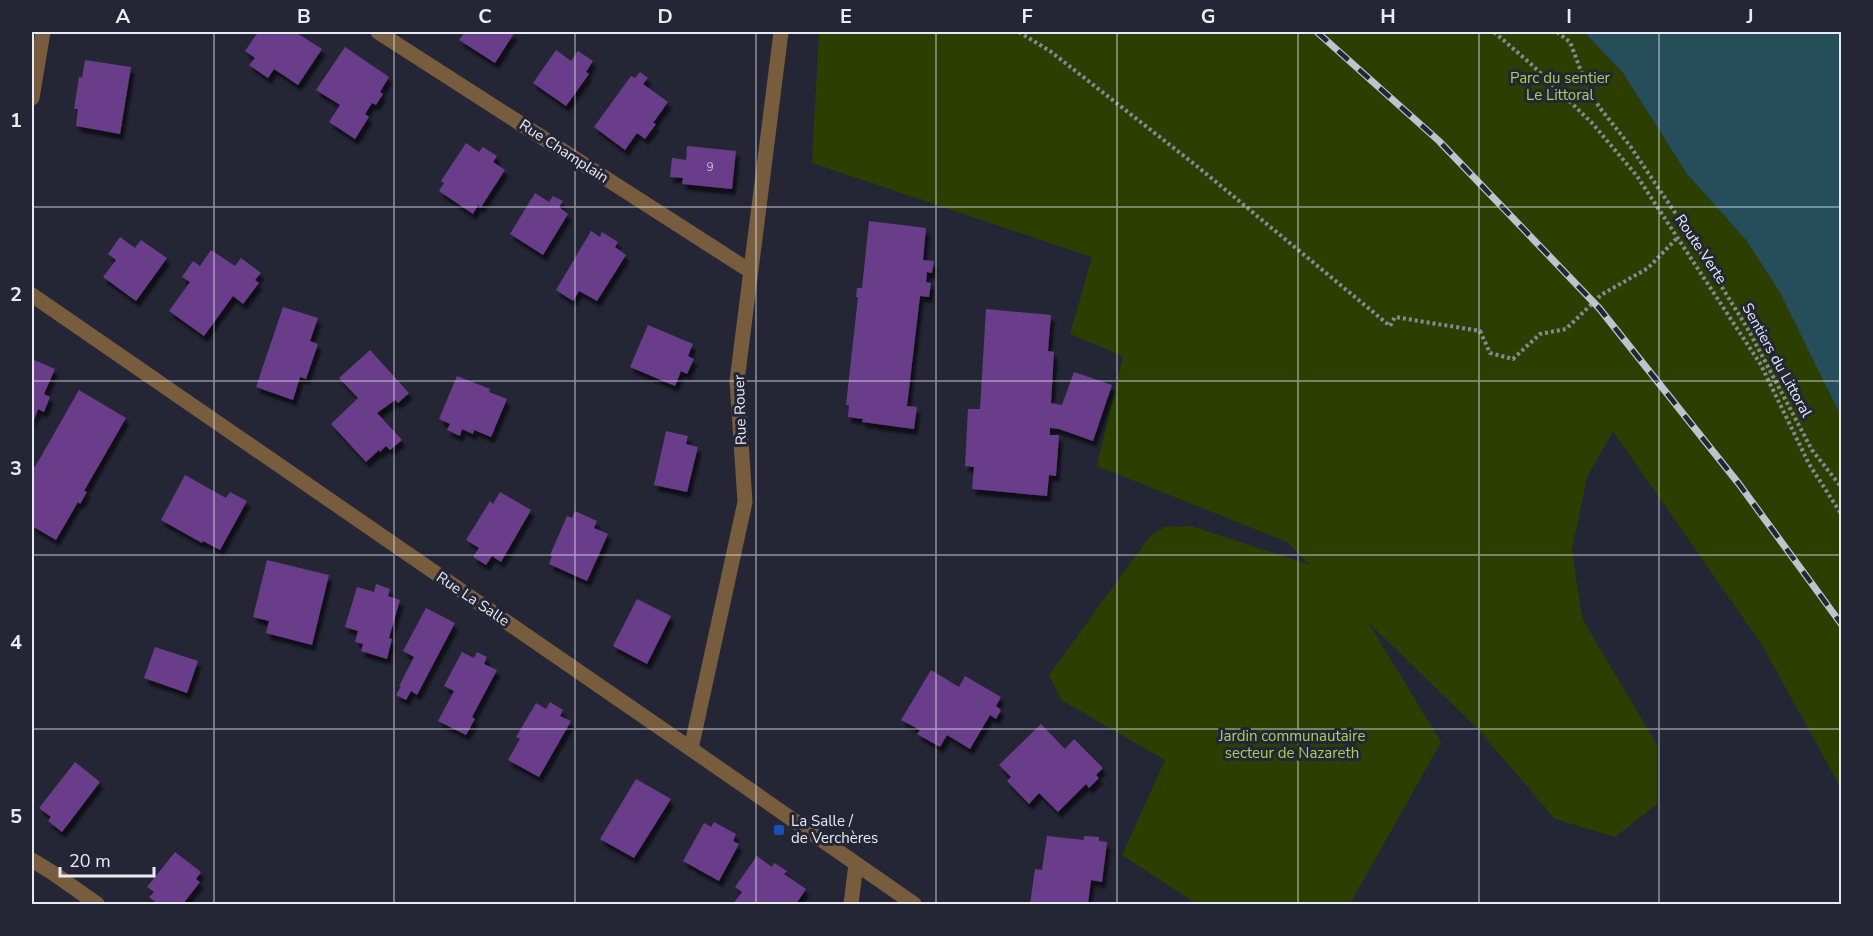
<svg xmlns="http://www.w3.org/2000/svg" width="1873" height="936" viewBox="0 0 1873 936" font-family="'Nunito Sans',sans-serif">
  <defs>
    <filter id="shadow"><feDropShadow dx="3.5" dy="6" stdDeviation="1.5" flood-color="#0009"/></filter>
  </defs>
  <rect width="100%" height="100%" fill="#242636"/>
  <!-- green -->
  <polygon fill="#2c3f00" points="819,32 1584,32 1623,73 1687,174 1746,240 1779,291 1841,416 1841,788 1762,645 1613,431 1587,477 1572,550 1582,618 1657,745 1657,804 1615,837 1555,819 1477,728 1368,622 1441,742 1350,904 1197,904 1122,855 1165,760 1061,700 1049,675 1150,536 1165,527 1191,526 1310,565 1287,542 1097,466 1123,356 1070,334 1092,257 812,163"/>
  <!-- water -->
  <polygon fill="#254e5a" points="1584,32 1841,32 1841,416 1779,291 1746,240 1687,174 1623,73"/>
  <!-- building -->
  <g fill="#693d89" filter="url(#shadow)">
    <polygon points="258,32 295,32 322,49 298,85 274,69 268,78 249,65 255,58 245,51"/>
    <polygon points="465,32 515,32 495,63 459,40"/>
    <polygon points="345,47 389,77 380,92 383,94 376,105 372,103 365,114 369,117 355,139 329,122 340,105 316,90"/>
    <polygon points="556,50 571,61 578,51 593,61 586,72 589,74 566,106 533,83"/>
    <polygon points="85,60 131,67 120,134 76,126 78,109 74,109 79,77 82,78"/>
    <polygon points="640,72 648,78 643,84 668,102 653,123 656,124 645,139 637,133 625,150 594,127 631,76 635,78"/>
    <polygon points="466,143 479,152 483,147 497,156 493,162 505,170 481,207 478,205 473,214 439,191 444,183 441,181"/>
    <polygon points="687,146 736,151 732,189 682,184 683,178 670,177 672,158 686,160"/>
    <polygon points="535,193 549,202 553,196 563,201 559,207 568,214 543,255 510,234"/>
    <polygon points="869,221 926,228 923,260 934,261 932,273 927,272 926,282 931,283 929,297 920,296 907,406 917,407 914,429 862,422 863,419 848,417 849,405 846,405 858,297 856,297 857,288 862,288"/>
    <polygon points="591,231 600,237 602,232 618,242 615,247 626,255 597,301 579,291 573,301 556,290"/>
    <polygon points="120,237 135,248 141,240 167,258 136,301 103,277 116,260 108,254"/>
    <polygon points="211,250 235,266 241,258 261,273 255,280 259,283 243,304 233,296 204,336 169,311 190,282 182,277 193,261 200,266"/>
    <polygon points="283,307 318,318 310,341 318,344 306,379 300,377 293,400 256,387"/>
    <polygon points="986,309 1051,315 1048,351 1054,352 1051,403 1062,405 1074,372 1112,385 1093,441 1059,429 1050,428 1050,435 1059,435 1056,476 1049,475 1047,496 972,489 974,467 965,466 968,409 980,409"/>
    <polygon points="648,325 693,344 688,356 694,359 687,374 681,371 675,386 630,367"/>
    <polygon points="370,350 409,393 398,403 395,400 377,413 402,440 390,450 386,446 380,452 379,450 366,462 331,424 358,398 339,378"/>
    <polygon points="32,359 55,369 44,394 50,397 44,412 38,409 32,425"/>
    <polygon points="457,376 490,389 489,392 507,399 491,437 474,430 473,434 462,429 460,436 447,430 450,424 439,419"/>
    <polygon points="79,390 126,418 84,491 87,492 80,504 78,502 56,540 32,526 32,465 35,467"/>
    <polygon points="666,431 688,436 686,444 698,447 687,492 654,485"/>
    <polygon points="185,475 226,498 230,492 247,501 220,550 203,541 202,543 161,520"/>
    <polygon points="500,492 531,510 501,562 492,556 486,565 473,557 479,548 466,540 490,501 493,504"/>
    <polygon points="575,511 597,521 594,528 608,534 587,581 549,564 552,556 550,555 567,516 572,518"/>
    <polygon points="267,560 329,575 312,645 266,633 269,621 253,617"/>
    <polygon points="376,584 390,589 388,596 400,600 389,638 392,639 387,659 361,651 363,644 355,642 358,631 345,627 357,587 374,592"/>
    <polygon points="637,599 671,616 647,664 613,646"/>
    <polygon points="426,608 455,623 417,695 411,691 406,700 396,695 401,686 399,686 414,657 403,651"/>
    <polygon points="155,647 198,661 187,693 144,678"/>
    <polygon points="462,652 474,658 477,652 487,657 484,664 497,670 472,717 475,719 466,735 438,721 454,691 444,686"/>
    <polygon points="931,670 959,687 965,676 1001,697 996,706 1001,710 996,719 990,715 970,749 947,735 940,747 917,734 920,730 901,720"/>
    <polygon points="550,702 563,710 560,716 571,721 539,777 508,760 520,739 516,737 536,703 546,709"/>
    <polygon points="1041,724 1065,749 1074,739 1103,768 1096,775 1099,778 1089,788 1086,784 1058,812 1039,793 1029,804 1007,781 1011,777 999,765"/>
    <polygon points="75,762 100,782 62,832 48,821 51,817 39,808"/>
    <polygon points="636,779 671,799 634,858 600,839"/>
    <polygon points="714,822 736,834 733,841 739,844 719,881 683,861 704,823 711,827"/>
    <polygon points="1047,836 1084,840 1084,836 1099,837 1099,841 1107,842 1102,882 1091,880 1088,904 1030,904 1035,869 1042,870"/>
    <polygon points="175,852 201,872 196,879 200,882 183,904 158,904 149,897 154,892 147,887"/>
    <polygon points="757,856 772,867 774,863 787,871 784,874 806,889 796,904 733,904 742,892 735,887"/>
  </g>
  <g fill="none" stroke-linecap="round" stroke-linejoin="round">
    <!-- path -->
    <g stroke="#868895" stroke-width="4" stroke-dasharray="3 3" stroke-linecap="butt">
      <polyline points="1019,32 1050,51 1198,167 1390,326 1395,317 1480,331 1490,353 1513,359 1540,334 1566,329 1601,295 1648,268 1678,237"/>
      <polyline points="1494,32 1531,64 1592,123 1637,176 1761,365 1809,464 1842,515"/>
      <polyline points="1557,32 1570,42 1588,90 1600,108 1630,146 1686,229 1749,331 1812,450 1842,488"/>
    </g>
    <!-- minor -->
    <g stroke="#775c3e" stroke-width="15">
      <polyline points="378,32 750,271"/>
      <polyline points="32,98 43,32"/>
      <polyline points="32,295 691,749 914,904"/>
      <polyline points="691,749 745,502 737,381 781,32"/>
      <polyline points="32,860 53,873 97,904"/>
      <polyline points="851,904 856,864"/>
    </g>
    <defs>
      <polyline id="rail" points="1317,32 1439,141 1599,308 1739,484 1842,625"/>
    </defs>
    <!-- rail casing -->
    <use href="#rail" stroke="#c0c2cd" stroke-width="7"/>
    <!-- rail -->
    <use href="#rail" stroke="#242636" stroke-width="4.5" stroke-dasharray="14" stroke-linecap="butt"/>
  </g>
  <!-- grid -->
  <path fill="none" stroke="#e8eaf4" stroke-width="1.5" stroke-opacity="0.55" d="M214,32V904M394,32V904M575,32V904M756,32V904M936,32V904M1117,32V904M1298,32V904M1479,32V904M1659,32V904M32,207H1842M32,381H1842M32,555H1842M32,729H1842"/>
  <!-- markers -->
  <rect fill="#1a4fb4" stroke="#242636" stroke-width="2" x="773" y="824" width="12" height="12" rx="3"/>
  <g text-anchor="middle" stroke-width="6" stroke-linejoin="round" paint-order="stroke">
    <!-- number labels -->
    <g font-size="12" fill="#c8bfd9">
      <text x="710" y="171">9</text>
    </g>
    <!-- park labels -->
    <g font-size="15" fill="#a7d25a" stroke="#242636">
      <text x="1560" y="83">Parc du sentier<tspan x="1560" dy="17">Le Littoral</tspan></text>
      <text x="1292" y="741">Jardin communautaire<tspan x="1292" dy="17">secteur de Nazareth</tspan></text>
    </g>
    <!-- street labels -->
    <g font-size="15" fill="#e8eaf4" stroke="#242636">
      <text transform="translate(564 151) rotate(33)" y="5">Rue Champlain</text>
      <text transform="translate(1701 249) rotate(56)" y="5">Route Verte</text>
      <text transform="translate(1777 360) rotate(61)" y="5">Sentiers du Littoral</text>
      <text transform="translate(740 410) rotate(-92)" y="5">Rue Rouer</text>
      <text transform="translate(473 599) rotate(34)" y="5">Rue La Salle</text>
    </g>
    <!-- poi labels -->
    <g font-size="15" fill="#e8eaf4" stroke="#242636" text-anchor="start">
      <text x="791" y="826">La Salle /<tspan x="791" dy="17">de Verchères</tspan></text>
    </g>
  </g>
  <!-- border -->
  <rect width="1873" height="936" fill="none" stroke="#242636" stroke-width="66"/>
  <!-- scale -->
  <path d="M60 867v9h94v-9" fill="none" stroke="#e8eaf4" stroke-width="3"/>
  <text x="69" y="867" font-size="18" fill="#e8eaf4" stroke="#242636" stroke-width="4.5" paint-order="stroke">20 m</text>
  <rect x="33" y="33" width="1807" height="870" fill="none" stroke="#e8eaf4" stroke-width="2"/>
  <g font-size="20" text-anchor="middle" font-weight="bold" fill="#e8eaf4">
    <text x="123" y="23">A</text>
    <text x="304" y="23">B</text>
    <text x="485" y="23">C</text>
    <text x="665" y="23">D</text>
    <text x="846" y="23">E</text>
    <text x="1027" y="23">F</text>
    <text x="1208" y="23">G</text>
    <text x="1388" y="23">H</text>
    <text x="1569" y="23">I</text>
    <text x="1750" y="23">J</text>
    <text x="16" y="127">1</text>
    <text x="16" y="301">2</text>
    <text x="16" y="475">3</text>
    <text x="16" y="649">4</text>
    <text x="16" y="823">5</text>
  </g>
</svg>
